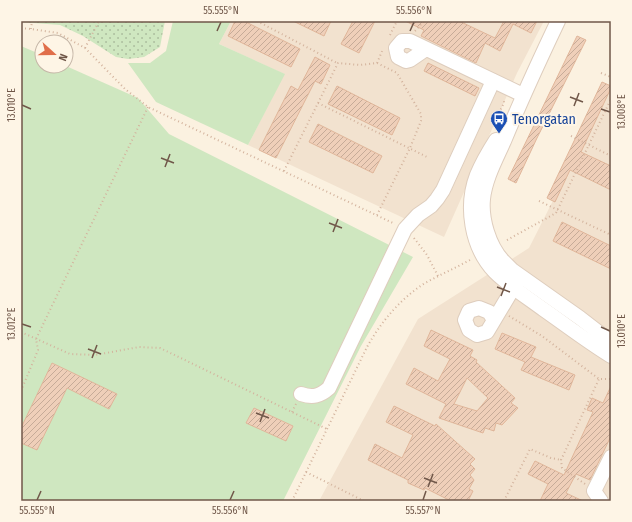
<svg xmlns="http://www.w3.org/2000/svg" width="632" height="522" viewBox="0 0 632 522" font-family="'Fira Sans Condensed',sans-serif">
  <defs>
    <pattern id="grass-dots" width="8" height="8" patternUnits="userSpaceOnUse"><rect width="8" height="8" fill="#cfe7c0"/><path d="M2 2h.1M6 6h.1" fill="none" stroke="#acbe9e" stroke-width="1.8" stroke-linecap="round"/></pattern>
    <pattern id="building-hatch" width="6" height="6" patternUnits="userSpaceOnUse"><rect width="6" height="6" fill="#efcfb9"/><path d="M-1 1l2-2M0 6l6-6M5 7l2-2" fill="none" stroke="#c6ab98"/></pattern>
  </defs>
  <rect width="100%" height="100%" fill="#fbf1e0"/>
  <!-- residential -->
  <g fill="#f2e2cf">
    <polygon points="231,21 544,21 517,73 444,237 248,145 284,74 219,44"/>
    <polygon points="611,86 611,501 319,501 418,319 529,248"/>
  </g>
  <!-- grass -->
  <polygon fill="url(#grass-dots)" points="21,21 165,21 160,47 144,57 128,59 116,57 83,36 60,25 21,22"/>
  <!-- park -->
  <g fill="#cfe7c0">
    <polygon points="173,21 231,21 219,44 285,74 248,145 156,102 128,63 150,63 166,51"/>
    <polygon points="21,46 42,55 42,66 66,66 138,98 169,134 413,257 361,346 283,501 21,501"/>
  </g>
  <!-- building -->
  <g fill="url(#building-hatch)" stroke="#e0b69a" fill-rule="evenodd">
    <polygon points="235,21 244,21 300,49 291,67 228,36"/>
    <polygon points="293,21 331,21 324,36"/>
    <polygon points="353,21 375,21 359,53 341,44"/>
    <polygon points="405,21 459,21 495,38 504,21 537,21 531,33 513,24 500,51 485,43 476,63 421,36 424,30"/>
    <polygon points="577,36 586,40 537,138 516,183 508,179"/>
    <polygon points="315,57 330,65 321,84 315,81 276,158 259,150 291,86 298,90"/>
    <polygon points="428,63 479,88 475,96 424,71"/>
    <polygon points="602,82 611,86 611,88 581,152 611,166 611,190 570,170 555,202 547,198"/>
    <polygon points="337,86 400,118 392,135 328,104"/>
    <polygon points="318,124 382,156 373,173 309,142"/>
    <polygon points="562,222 611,246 611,269 553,241"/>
    <path d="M431,330L473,350L470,356L477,360L476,362L515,398L511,403L518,408L502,425L496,423L494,431L485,428L483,433L439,418L446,404L406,384L414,368L438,381L450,359L424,346ZM467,378L488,398L477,411L454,404Z"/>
    <polygon points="502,333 536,347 531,357 575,375 569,390 521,370 525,362 495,349"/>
    <polygon points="52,363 117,394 109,409 67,388 37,450 21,443 21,428"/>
    <polygon points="611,386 611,436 590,480 576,474 566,493 583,501 540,501 548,484 528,474 535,461 564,475 593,412 587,410 592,398 603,403"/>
    <polygon points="394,406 435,426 436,424 475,459 470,464 475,469 470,475 474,480 469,489 473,491 468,501 451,501 425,488 424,490 408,483 408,480 368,460 375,444 402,458 413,435 386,422"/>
    <polygon points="254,408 293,426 286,441 246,423"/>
  </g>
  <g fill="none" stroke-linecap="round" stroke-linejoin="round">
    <defs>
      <g id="minor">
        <path d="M558,21C539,61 521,100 504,141C496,159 485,179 483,199C481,219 489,246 503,261C506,264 509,267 512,270L580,318L611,342"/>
        <polyline points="426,49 410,60 406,61 398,57 396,48 402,41 410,41 523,95"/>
        <path d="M496,140C489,151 482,163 477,175C465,206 471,247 495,272C509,286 527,297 543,309C566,325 588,342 611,356"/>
        <polyline points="494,320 489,312 479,308 469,311 465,320 469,330 477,335 487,332 518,280"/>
        <path d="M301,394C313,398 320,396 329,388L405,229L418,215L431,206L437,199L443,190L493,81"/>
        <polyline points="601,501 594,491 611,457"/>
      </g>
    </defs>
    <!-- minor casing -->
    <use href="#minor" stroke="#decdbd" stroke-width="16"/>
    <!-- path -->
    <g stroke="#d3b39d" stroke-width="2" stroke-dasharray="1 3" stroke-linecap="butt">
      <polyline points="257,21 337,63"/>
      <polyline points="21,28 31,29 58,33 85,48 125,89 148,107 395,224"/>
      <polyline points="31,29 32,21"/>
      <polyline points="415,31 424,21"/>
      <polyline points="390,35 397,21"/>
      <polyline points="85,48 99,21"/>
      <polyline points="377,63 383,49"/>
      <polyline points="601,73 611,77"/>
      <polyline points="318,103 429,158"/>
      <polyline points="499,113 504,103 504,99"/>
      <polyline points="571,136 611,156"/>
      <polyline points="284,171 338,63 360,65 377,63 397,73 421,114 421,121 410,148 377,215"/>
      <polyline points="539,201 611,235"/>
      <polyline points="414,238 427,255 438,276"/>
      <polyline points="507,240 556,213 611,99"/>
      <polyline points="509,316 542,336 599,379 611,379"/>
      <polyline points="21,332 70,354 95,355 139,347 160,348 327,429"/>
      <polyline points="21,391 38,350 36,339 148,107"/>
      <polyline points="292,412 296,404"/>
      <polyline points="306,472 364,501"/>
      <polyline points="585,484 562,468 561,460 599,379"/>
      <path d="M292,501L367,347C381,322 400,299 425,283C440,275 455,268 470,260"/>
      <polyline points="504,501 530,449 551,458 561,460"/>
    </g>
    <!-- minor -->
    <use href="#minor" stroke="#fff" stroke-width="14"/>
  </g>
  <!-- ticks -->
  <path fill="none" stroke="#705749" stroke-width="1.5" d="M217,31L221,22M410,31L414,22M570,97L583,102M22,105L31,109M574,106L579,93M601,109L610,112M161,158L174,163M165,167L170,154M329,223L342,228M333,232L338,219M497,287L510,292M501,296L506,283M22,324L31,327M601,327L610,331M88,349L101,354M92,358L97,345M256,413L269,418M260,422L265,409M424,478L437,483M428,487L433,474M37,500L41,491M230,500L234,491M423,500L426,491"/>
  <!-- icons -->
  <defs>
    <symbol id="bus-pin" viewBox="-11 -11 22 30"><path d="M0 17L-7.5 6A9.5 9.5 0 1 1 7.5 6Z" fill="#1a4fb4" stroke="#fef5e6"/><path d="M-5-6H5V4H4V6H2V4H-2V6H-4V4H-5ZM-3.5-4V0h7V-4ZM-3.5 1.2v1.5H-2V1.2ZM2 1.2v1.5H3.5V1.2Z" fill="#fff"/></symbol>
  </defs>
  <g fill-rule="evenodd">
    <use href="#bus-pin" x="489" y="109" width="20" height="27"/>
  </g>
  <g text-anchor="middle" stroke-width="4" stroke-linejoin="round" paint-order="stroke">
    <!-- transit labels -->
    <g font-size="14" fill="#164399" stroke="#fef5e6" text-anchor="start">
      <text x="512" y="124">Tenorgatan</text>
    </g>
  </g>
  <!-- border -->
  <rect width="632" height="522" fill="none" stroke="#fef5e6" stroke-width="44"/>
  <!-- north arrow -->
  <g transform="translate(54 54) rotate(111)"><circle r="19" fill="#fef5e6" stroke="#c5b6a7"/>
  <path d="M0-3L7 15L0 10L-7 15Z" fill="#e06e4a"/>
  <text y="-6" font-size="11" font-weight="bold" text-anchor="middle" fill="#705749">N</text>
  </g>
  <rect x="22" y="22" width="588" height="478" fill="none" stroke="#705749" stroke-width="1.5"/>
  <g font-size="10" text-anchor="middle" fill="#705749">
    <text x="221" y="14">55.555°N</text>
    <text x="414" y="14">55.556°N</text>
    <text transform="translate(11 105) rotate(-90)" y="4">13.010°E</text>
    <text transform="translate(621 112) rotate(-90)" y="4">13.008°E</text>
    <text transform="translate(11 324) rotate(-90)" y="4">13.012°E</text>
    <text transform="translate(621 331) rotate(-90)" y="4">13.010°E</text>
    <text x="37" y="514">55.555°N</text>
    <text x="230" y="514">55.556°N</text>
    <text x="423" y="514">55.557°N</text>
  </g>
</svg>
